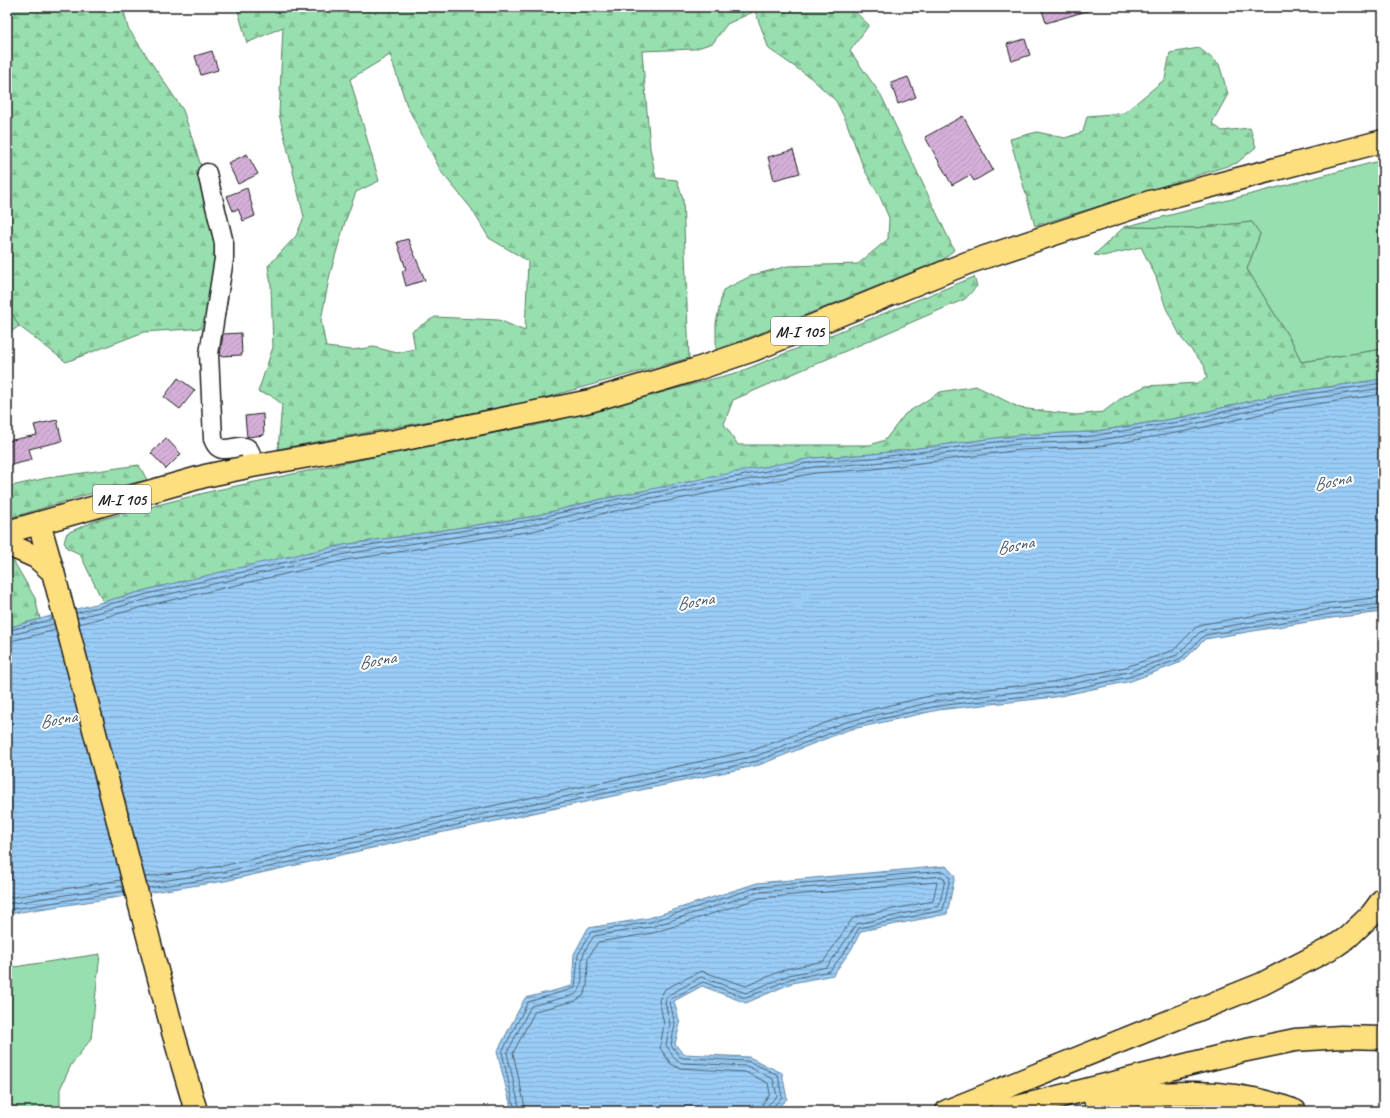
<svg xmlns="http://www.w3.org/2000/svg" width="1390" height="1118" viewBox="0 0 1390 1118" font-family="Caveat,sans-serif">
  <defs>
    <pattern id="forest-firs" width="22" height="20" patternUnits="userSpaceOnUse"><rect width="22" height="20" fill="#97dfae"/><path d="M5 1l3.5 6h-7zM16 11l3.5 6h-7z" fill="#82bf95"/></pattern>
    <pattern id="water-rules" width="6" height="5" patternUnits="userSpaceOnUse"><rect width="6" height="5" fill="#99ccf6"/><path d="M0 2.5h6" fill="none" stroke="#83afd2"/></pattern>
    <pattern id="building-hatch" width="6" height="6" patternUnits="userSpaceOnUse"><rect width="6" height="6" fill="#d5b0d9"/><path d="M-1 1l2-2M0 6l6-6M5 7l2-2" fill="none" stroke="#b697ba"/></pattern>
  </defs>
  <rect width="100%" height="100%" fill="#fff"/>
  <filter id="ink" filterUnits="userSpaceOnUse"><feTurbulence type="fractalNoise" baseFrequency=".025" numOctaves="2"/><feDisplacementMap in="SourceGraphic" scale="8" xChannelSelector="R" yChannelSelector="G"/><feConvolveMatrix kernelMatrix="1 2 1 2 8 2 1 2 1" color-interpolation-filters="sRGB"/></filter>
  <g filter="url(#ink)">
    <!-- green -->
    <g fill="#97dfae" stroke="#5a7e65">
      <polygon points="1383,160 1383,349 1301,362 1293,344 1247,269 1260,234 1252,222 1195,228 1124,227"/>
      <polygon points="7,305 19,326 7,335"/>
      <polygon points="100,954 91,1039 71,1065 60,1089 60,1111 7,1111 7,968"/>
    </g>
    <!-- forest -->
    <g fill="url(#forest-firs)" stroke="#5a7e65" fill-rule="evenodd">
      <polygon points="7,7 123,7 128,28 183,110 201,166 217,241 205,328 144,332 66,362 19,326 7,305"/>
      <path d="M237,7H850L869,25L850,51L881,95L954,250L942,260L716,351V323L723,290L753,275L788,266L858,264L888,239L889,218L880,197L864,169L846,121L836,101L811,78L769,49L755,11L727,24L713,43L694,49L642,51L650,148L656,178L677,180L683,199L689,358L522,404L278,449L282,404L270,395L258,392L273,347L271,285L268,266L296,236L304,217L279,114L283,27L247,43ZM390,55L407,106L442,173L471,208L489,238L528,261L525,331L499,320L435,317L412,331L415,349L397,353L374,347L352,350L326,347L321,320L330,274L345,222L356,192L379,181L350,79Z"/>
      <polygon points="1199,48 1219,64 1228,94 1212,123 1222,131 1250,128 1256,147 1237,163 1035,226 1010,139 1037,132 1065,138 1083,132 1087,116 1124,113 1165,79 1170,53"/>
      <polygon points="1252,222 1260,234 1247,269 1293,344 1301,362 1383,349 1383,379 1280,394 1184,417 1091,432 1019,435 873,454 813,458 602,499 530,517 344,545 154,588 103,602 80,554 67,548 64,542 67,533 95,521 212,491 445,442 542,424 739,372 974,277 977,286 965,299 733,400 724,424 738,445 870,445 885,440 905,414 940,392 976,386 1020,408 1076,415 1103,412 1124,396 1146,386 1198,383 1207,378 1204,365 1182,339 1166,308 1156,277 1141,247 1103,256 1094,255 1124,227 1195,228"/>
      <polygon points="139,465 147,480 102,490 7,519 7,487 47,478"/>
      <polygon points="7,550 35,598 40,619 7,628"/>
    </g>
    <!-- water -->
    <g fill="url(#water-rules)" stroke="#67869f">
      <polygon points="1383,379 1383,612 1332,618 1205,639 1182,662 1131,681 1055,697 938,710 848,730 759,765 444,832 225,881 7,914 7,628 154,588 272,560 344,545 530,517 602,499 751,469 813,458 873,454 1019,435 1091,432 1136,425 1184,417 1280,394"/>
      <polygon points="946,866 955,876 947,914 861,931 851,950 833,975 792,983 746,1003 702,986 674,1001 680,1024 675,1044 683,1054 749,1057 782,1073 787,1099 774,1111 512,1111 497,1052 525,998 572,986 574,954 588,928 649,918 757,883"/>
    </g>
    <g fill="none" stroke-linecap="round" stroke-linejoin="round">
      <!-- shore -->
      <g stroke="#4e6273" stroke-width="1">
        <polyline points="76,613 155,592 344,549 531,520 603,502 814,462 873,458 1019,439 1092,436 1185,421 1281,398 1383,383"/>
        <polyline points="77,618 156,597 345,554 532,525 604,507 814,467 874,463 1020,444 1093,441 1186,426 1282,403 1383,388"/>
        <polyline points="79,624 158,603 346,560 533,531 605,513 815,473 874,469 1020,450 1094,447 1187,431 1283,409 1383,394"/>
        <polyline points="7,631 53,619"/>
        <polyline points="7,636 54,624"/>
        <polyline points="7,642 56,630"/>
        <polyline points="145,877 222,866 440,817 754,750 844,716 934,695 1052,682 1126,667 1174,650 1195,628 1203,624 1330,603 1383,597"/>
        <polyline points="147,883 223,872 442,823 756,756 846,722 936,701 1053,688 1128,672 1177,655 1199,633 1204,630 1331,609 1383,604"/>
        <polyline points="148,888 224,877 443,828 757,761 847,727 937,706 1054,693 1129,677 1180,659 1205,635 1331,614 1383,609"/>
        <polyline points="7,898 121,880"/>
        <polyline points="7,904 123,886"/>
        <polyline points="7,910 124,891"/>
        <polyline points="515,1111 502,1052 528,1002 575,988 578,955 591,932 650,922 758,887 944,871 950,878 943,910 859,928 848,947 830,971 790,979 746,998 703,982 671,999 670,1002 675,1024 671,1045 679,1056 683,1058 748,1061 778,1075 782,1097 773,1107 772,1111"/>
        <path d="M520,1111L507,1053L531,1006L574,995C587,988 579,968 583,956C585,949 590,942 594,936L651,927L759,892L942,876L945,880L939,906L857,924L827,967L789,975L746,993L701,977L667,996L665,1002L670,1024L666,1045L676,1060L682,1063L747,1066L773,1079L777,1096L768,1105L767,1111"/>
        <polyline points="526,1111 513,1053 535,1011 575,1001 583,996 587,987 588,958 598,942 653,933 760,898 937,882 933,901 859,916 852,919 824,961 786,969 746,986 701,971 665,989 659,1000 664,1024 660,1048 671,1064 679,1068 745,1072 768,1083 770,1094 763,1103 761,1111"/>
      </g>
    </g>
    <!-- building -->
    <g fill="url(#building-hatch)" stroke="#1c1c1c">
      <polygon points="1041,7 1089,7 1090,10 1046,23"/>
      <polygon points="1025,39 1030,55 1012,61 1007,44"/>
      <polygon points="212,51 218,70 201,75 195,56"/>
      <polygon points="908,77 916,97 898,104 891,83"/>
      <polygon points="963,116 993,170 974,181 970,175 952,185 925,137"/>
      <polygon points="793,150 800,173 774,180 768,157"/>
      <polygon points="247,154 258,174 238,184 228,163"/>
      <polygon points="247,188 255,216 243,221 238,209 233,211 227,196"/>
      <polygon points="408,239 425,280 406,286 402,271 406,269 397,242"/>
      <polygon points="241,333 242,355 220,356 223,334"/>
      <polygon points="178,378 195,390 180,409 164,397"/>
      <polygon points="263,414 264,435 247,437 245,416"/>
      <polygon points="57,420 62,441 29,449 32,460 7,466 7,441 37,435 34,425"/>
      <polygon points="166,438 181,454 166,469 151,453"/>
    </g>
    <g fill="none" stroke-linecap="round" stroke-linejoin="round">
      <defs>
        <path id="minor" d="M207,173L224,243V259L209,354L213,439C214,441 215,445 218,447C230,456 253,431 252,466"/>
        <polyline id="major" points="7,532 205,476 252,466 395,441 590,401 694,370 753,350 967,263 1150,202 1383,141"/>
        <g id="highway">
          <polyline points="39,523 53,572 173,1032 196,1111"/>
          <polyline points="7,544 36,557 53,572"/>
          <path d="M1095,1099C1160,1092 1232,1086 1295,1111"/>
          <polyline points="947,1111 1262,984 1335,946 1348,937 1371,915 1383,899"/>
          <polyline points="1001,1111 1242,1051 1295,1040 1341,1037 1383,1038"/>
        </g>
      </defs>
      <!-- minor casing -->
      <use href="#minor" stroke="#1c1c1c" stroke-width="21"/>
      <!-- major casing -->
      <use href="#major" stroke="#1c1c1c" stroke-width="25"/>
      <!-- highway casing -->
      <use href="#highway" stroke="#1c1c1c" stroke-width="25"/>
      <!-- minor -->
      <use href="#minor" stroke="#fff" stroke-width="18"/>
      <!-- major -->
      <use href="#major" stroke="#fedf80" stroke-width="22"/>
      <!-- highway -->
      <use href="#highway" stroke="#fedf80" stroke-width="22"/>
    </g>
  </g>
  <g text-anchor="middle" stroke-width="4" stroke-linejoin="round" paint-order="stroke">
    <!-- shield labels -->
    <g fill="#fff" stroke="#606060" stroke-width="1">
      <rect x="771" y="317" width="58" height="28" rx="3"/>
      <rect x="93" y="485" width="58" height="28" rx="3"/>
    </g>
    <g font-size="16" font-weight="bold" fill="#1c1c1c">
      <text x="800" y="337">M-I 105</text>
      <text x="122" y="505">M-I 105</text>
    </g>
    <!-- water labels -->
    <g font-size="18" font-style="italic" fill="#485a68" stroke="#fff">
      <text transform="translate(1332 481) rotate(-12)" y="6">Bosna</text>
      <text transform="translate(1015 545) rotate(-11)" y="6">Bosna</text>
      <text transform="translate(695 601) rotate(-10)" y="6">Bosna</text>
      <text transform="translate(377 660) rotate(-10)" y="6">Bosna</text>
      <text transform="translate(58 719) rotate(-10)" y="6">Bosna</text>
    </g>
  </g>
  <!-- margin -->
  <rect width="1390" height="1118" fill="none" stroke="#fff" stroke-width="24"/>
  <rect x="12" y="12" width="1366" height="1094" fill="none" stroke="#1c1c1c" stroke-width="1.5" filter="url(#ink)"/>
</svg>
